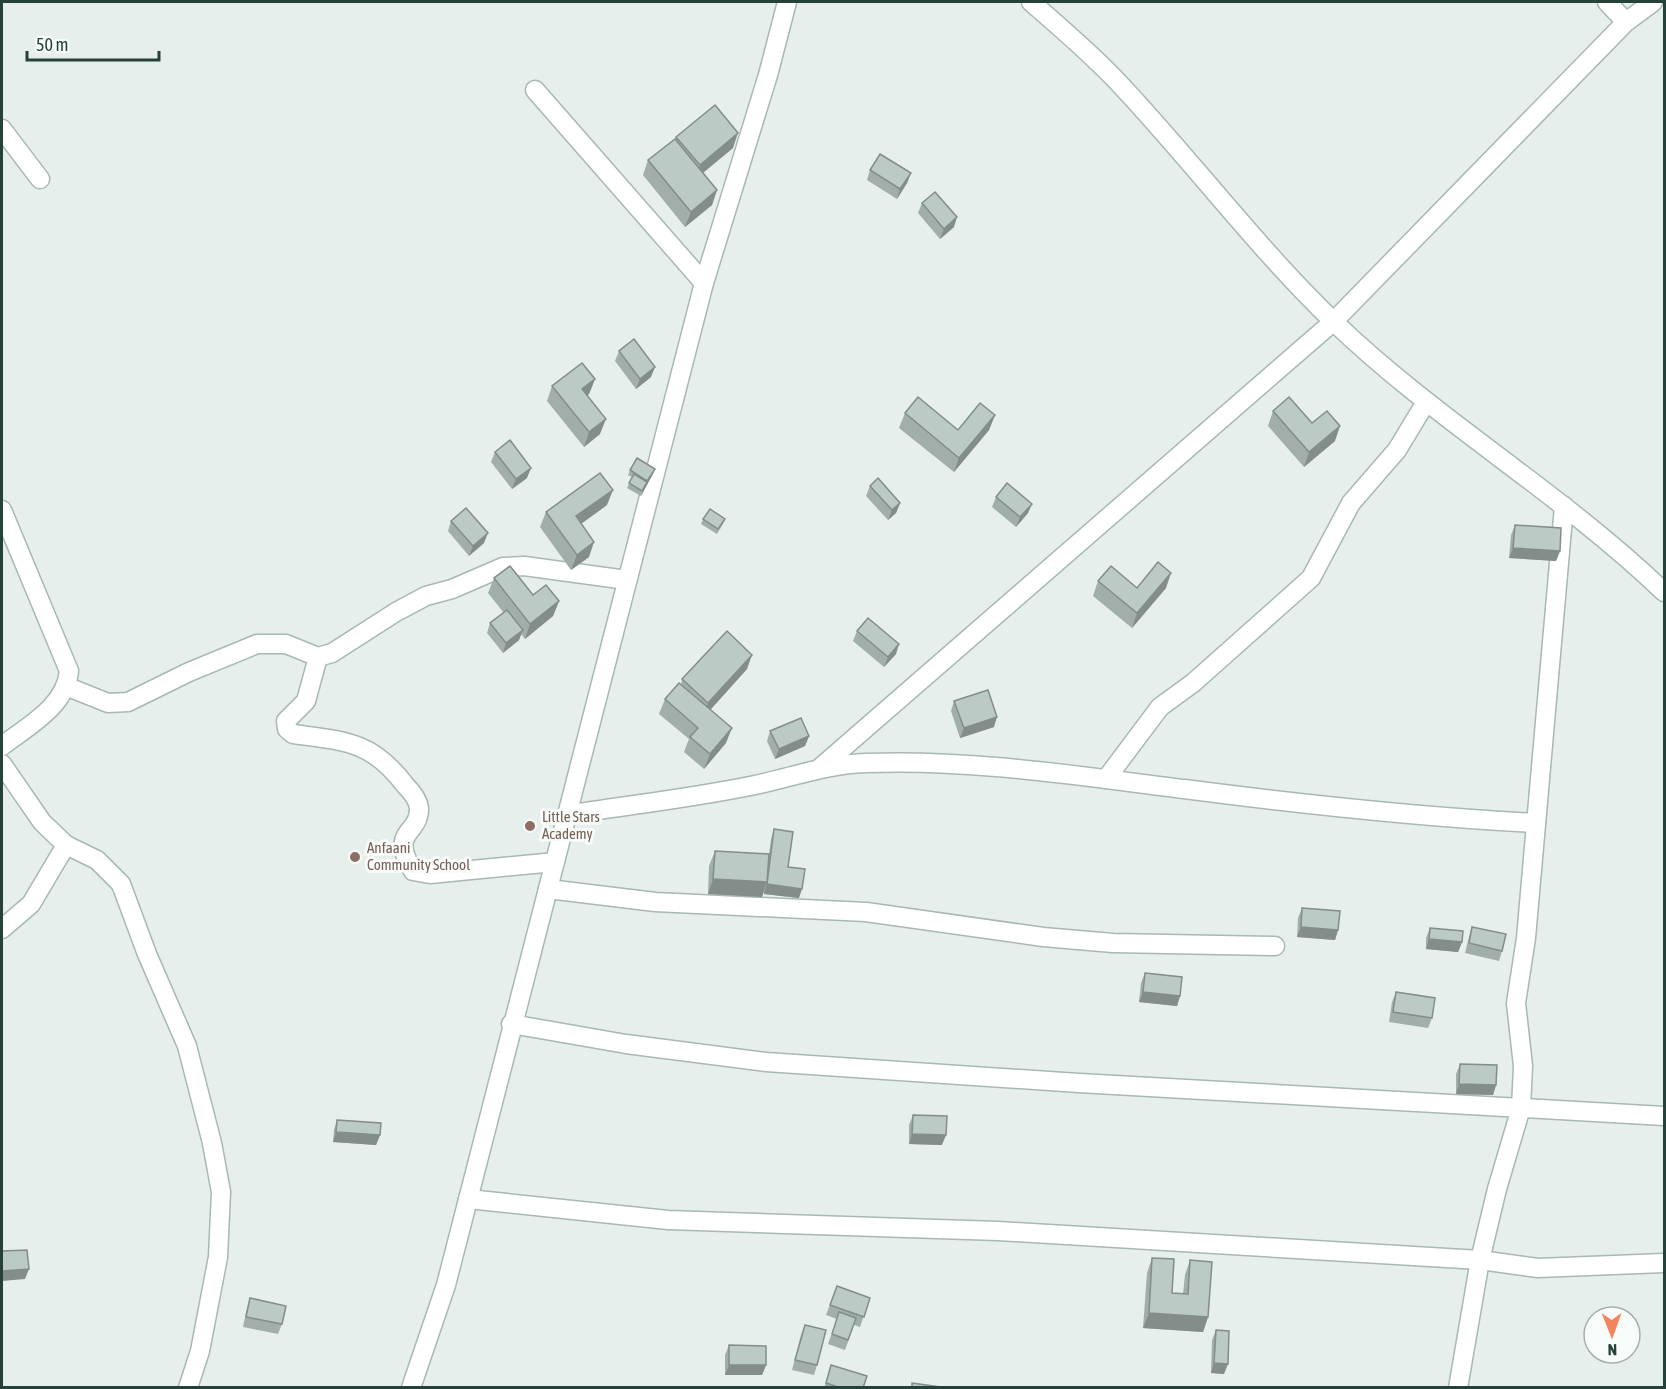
<svg xmlns="http://www.w3.org/2000/svg" width="1666" height="1389" viewBox="0 0 1666 1389" font-family="'Asap Condensed',sans-serif">
  <rect width="100%" height="100%" fill="#e6efeb"/>
  <g fill="none" stroke-linecap="round" stroke-linejoin="round">
    <defs>
      <g id="minor">
        <path d="M1031,2C1060,27 1088,51 1115,79C1190,158 1255,246 1334,322C1437,421 1561,493 1664,592"/>
        <polyline points="1607,2 1626,22"/>
        <polyline points="535,90 704,283"/>
        <polyline points="2,129 40,179"/>
        <path d="M2,510L69,671C66,706 28,726 2,746"/>
        <path d="M318,657L306,701L286,721L287,729L293,734C345,741 372,741 405,785C411,791 418,799 419,808C420,835 388,830 413,871L430,874L555,862"/>
        <polyline points="68,687 108,703 128,702 189,672 257,644 286,644 318,657 332,653 396,612 426,596 452,589 503,567 524,566 627,580"/>
        <polyline points="2,764 42,822 66,845 31,904 2,929"/>
        <polyline points="821,767 1334,321 1626,22 1653,2"/>
        <polyline points="1106,779 1160,707 1193,683 1311,578 1351,503 1397,450 1426,402"/>
        <path d="M566,815C629,805 693,798 755,785C793,777 827,764 866,763C972,759 1078,776 1184,789C1300,804 1418,817 1536,823"/>
        <polyline points="66,845 97,860 121,884 147,954 187,1046 212,1143 221,1192 218,1257 200,1351 188,1388"/>
        <polyline points="548,889 655,902 866,912 1043,937 1113,943 1275,946"/>
        <polyline points="511,1024 626,1044 766,1062 1079,1083 1664,1116"/>
        <polyline points="468,1199 668,1220 998,1231 1480,1260 1538,1268 1664,1263"/>
        <polyline points="411,1388 446,1285 704,283 768,75 787,2"/>
        <polyline points="1458,1388 1480,1260 1497,1189 1521,1108 1523,1066 1516,1003 1526,938 1564,506"/>
      </g>
    </defs>
    <!-- minor casing -->
    <use href="#minor" stroke="#a8b8b2" stroke-width="21"/>
    <!-- minor -->
    <use href="#minor" stroke="#fff" stroke-width="18"/>
  </g>
  <!-- wall -->
  <g fill="#a1aea9">
    <polygon points="676,137 733,148 703,173 717,190 712,205 685,227 643,175 648,160 675,139"/>
    <polygon points="870,170 911,173 907,183 897,199 867,180"/>
    <polygon points="922,203 954,227 940,239 918,213"/>
    <polygon points="619,351 651,377 636,389 615,361"/>
    <polygon points="595,379 589,394 587,396 600,434 584,447 547,401 552,386"/>
    <polygon points="1273,411 1312,423 1335,441 1304,467 1268,426"/>
    <polygon points="905,413 958,430 995,415 989,430 954,472 899,428"/>
    <polygon points="495,452 527,478 512,489 491,462"/>
    <polygon points="655,469 641,496 627,488 632,477 628,475 630,470"/>
    <polygon points="870,486 900,503 896,513 888,520 866,496"/>
    <polygon points="996,497 1028,513 1016,527 992,507"/>
    <polygon points="607,505 581,524 589,557 571,570 540,527 546,512"/>
    <polygon points="703,519 725,519 723,524 717,534 701,524"/>
    <polygon points="451,521 484,543 469,556 448,531"/>
    <polygon points="1515,525 1560,551 1556,561 1509,558 1511,535"/>
    <polygon points="494,578 533,595 559,601 553,616 525,639 521,634 519,640 503,653 487,633 490,623 504,613 488,593"/>
    <polygon points="1098,581 1137,588 1166,588 1132,628 1093,596"/>
    <polygon points="857,631 896,654 884,667 853,641"/>
    <polygon points="747,669 710,710 726,743 704,769 684,752 689,739 659,714 665,699 681,685 682,679"/>
    <polygon points="954,701 994,727 960,738 951,711"/>
    <polygon points="770,731 809,736 805,746 775,759 767,741"/>
    <polygon points="774,829 799,898 764,894 764,891 762,897 708,894 709,866 715,851 769,854 771,839"/>
    <polygon points="1302,908 1338,930 1335,940 1297,937 1298,918"/>
    <polygon points="1472,927 1502,951 1499,961 1465,953 1469,937"/>
    <polygon points="1430,928 1462,942 1458,952 1426,949 1426,938"/>
    <polygon points="1145,973 1180,996 1177,1006 1139,1002 1141,983"/>
    <polygon points="1396,992 1432,1018 1428,1028 1389,1022 1392,1002"/>
    <polygon points="1460,1064 1496,1085 1493,1095 1456,1094 1456,1074"/>
    <polygon points="913,1115 942,1145 909,1144 909,1125"/>
    <polygon points="337,1120 380,1135 376,1145 333,1142 334,1130"/>
    <polygon points="1152,1258 1172,1293 1183,1294 1185,1275 1190,1260 1208,1317 1203,1332 1143,1328 1147,1273"/>
    <polygon points="837,1286 870,1298 860,1327 854,1325 845,1350 828,1344 837,1319 826,1315"/>
    <polygon points="250,1298 282,1324 278,1334 243,1327 247,1308"/>
    <polygon points="805,1325 817,1365 814,1375 792,1370 801,1335"/>
    <polygon points="1216,1330 1224,1374 1211,1373 1212,1340"/>
    <polygon points="729,1345 766,1365 762,1375 725,1375 725,1355"/>
    <polygon points="831,1365 863,1388 824,1388"/>
  </g>
  <!-- shaded-wall -->
  <g fill="#838d89">
    <polygon points="738,133 733,148 694,180 700,165"/>
    <polygon points="911,173 907,183 897,199 900,189"/>
    <polygon points="717,190 712,205 685,227 691,212"/>
    <polygon points="957,217 954,227 940,239 944,229"/>
    <polygon points="655,367 651,377 636,389 640,379"/>
    <polygon points="595,379 589,394 577,404 582,389"/>
    <polygon points="995,415 989,430 954,472 959,458"/>
    <polygon points="606,419 600,434 584,447 589,432"/>
    <polygon points="1340,426 1335,441 1304,467 1309,452"/>
    <polygon points="531,468 527,478 512,489 516,479"/>
    <polygon points="655,469 653,474 641,496 647,481"/>
    <polygon points="613,490 607,505 571,531 576,516"/>
    <polygon points="900,503 896,513 888,520 892,510"/>
    <polygon points="1032,504 1028,513 1016,527 1020,517"/>
    <polygon points="488,533 484,543 469,556 473,546"/>
    <polygon points="594,542 589,557 571,570 577,555"/>
    <polygon points="1513,548 1560,551 1556,561 1509,558"/>
    <polygon points="1171,573 1166,588 1132,628 1137,613"/>
    <polygon points="559,601 553,616 525,639 530,624"/>
    <polygon points="523,630 519,640 503,653 506,643"/>
    <polygon points="899,644 896,654 884,667 888,657"/>
    <polygon points="752,655 747,669 703,718 708,703"/>
    <polygon points="997,717 994,727 960,738 964,728"/>
    <polygon points="732,728 726,743 704,769 710,754"/>
    <polygon points="809,736 805,746 775,759 779,749"/>
    <polygon points="713,879 767,882 762,897 708,894"/>
    <polygon points="767,884 802,889 799,898 764,894"/>
    <polygon points="1301,927 1338,930 1335,940 1297,937"/>
    <polygon points="1429,939 1462,942 1458,952 1426,949"/>
    <polygon points="1143,992 1180,996 1177,1006 1139,1002"/>
    <polygon points="1459,1084 1496,1085 1493,1095 1456,1094"/>
    <polygon points="336,1132 380,1135 376,1145 333,1142"/>
    <polygon points="912,1134 946,1135 942,1145 909,1144"/>
    <polygon points="29,1269 25,1279 2,1281 2,1271"/>
    <polygon points="1149,1313 1208,1317 1203,1332 1143,1328"/>
    <polygon points="1214,1363 1228,1364 1224,1374 1211,1373"/>
    <polygon points="729,1365 766,1365 762,1375 725,1375"/>
  </g>
  <!-- building -->
  <g fill="#bbcac4" stroke="#838d89" stroke-width="1.5">
    <polygon points="715,105 738,133 700,165 676,137"/>
    <polygon points="675,139 717,190 691,212 648,160"/>
    <polygon points="880,154 911,173 900,189 870,170"/>
    <polygon points="935,192 957,217 944,229 922,203"/>
    <polygon points="634,339 655,367 640,379 619,351"/>
    <polygon points="582,363 595,379 582,389 606,419 589,432 552,386"/>
    <polygon points="918,397 958,430 980,403 995,415 959,458 905,413"/>
    <polygon points="1289,397 1312,423 1327,411 1340,426 1309,452 1273,411"/>
    <polygon points="510,440 531,468 516,479 495,452"/>
    <polygon points="637,458 655,469 647,481 630,470"/>
    <polygon points="600,473 613,490 576,516 594,542 577,555 546,512"/>
    <polygon points="634,474 647,482 642,491 629,483"/>
    <polygon points="878,478 900,503 892,510 870,486"/>
    <polygon points="1007,483 1032,504 1020,517 996,497"/>
    <polygon points="466,508 488,533 473,546 451,521"/>
    <polygon points="710,509 725,519 718,529 703,519"/>
    <polygon points="1515,525 1561,528 1560,551 1513,548"/>
    <polygon points="1158,562 1171,573 1137,613 1098,581 1111,566 1137,588"/>
    <polygon points="510,566 533,595 546,585 559,601 530,624 494,578"/>
    <polygon points="507,610 523,630 506,643 490,623"/>
    <polygon points="868,618 899,644 888,657 857,631"/>
    <polygon points="727,631 752,655 708,703 682,679"/>
    <polygon points="679,683 732,728 710,754 690,737 698,728 665,699"/>
    <polygon points="988,690 997,717 964,728 954,701"/>
    <polygon points="801,718 809,736 779,749 770,731"/>
    <polygon points="774,829 793,832 788,867 805,869 802,889 767,884"/>
    <polygon points="715,851 769,854 767,882 713,879"/>
    <polygon points="1302,908 1340,911 1338,930 1301,927"/>
    <polygon points="1472,927 1506,934 1502,951 1469,943"/>
    <polygon points="1430,928 1463,931 1462,942 1429,939"/>
    <polygon points="1145,973 1182,977 1180,996 1143,992"/>
    <polygon points="1396,992 1435,998 1432,1018 1393,1012"/>
    <polygon points="1460,1064 1497,1065 1496,1085 1459,1084"/>
    <polygon points="913,1115 947,1116 946,1135 912,1134"/>
    <polygon points="337,1120 381,1123 380,1135 336,1132"/>
    <polygon points="27,1250 29,1269 2,1271 2,1251"/>
    <polygon points="1152,1258 1174,1259 1172,1293 1188,1294 1190,1260 1212,1262 1208,1317 1149,1313"/>
    <polygon points="837,1286 870,1298 864,1317 830,1305"/>
    <polygon points="250,1298 286,1306 282,1324 246,1317"/>
    <polygon points="839,1312 856,1318 848,1340 832,1334"/>
    <polygon points="805,1325 826,1330 817,1365 795,1360"/>
    <polygon points="1216,1330 1229,1331 1228,1364 1214,1363"/>
    <polygon points="729,1345 766,1346 766,1365 729,1365"/>
    <polygon points="831,1365 867,1376 863,1388 841,1388 826,1383"/>
    <polygon points="912,1383 948,1388 912,1388"/>
  </g>
  <!-- markers -->
  <g fill="#8d6e63" stroke="#f7fbf9" stroke-width="2">
    <circle cx="530" cy="826" r="6"/>
    <circle cx="355" cy="857" r="6"/>
  </g>
  <g text-anchor="middle" stroke-width="6" stroke-linejoin="round" paint-order="stroke">
    <!-- education labels -->
    <g font-size="15" fill="#785e54" stroke="#f7fbf9" text-anchor="start">
      <text x="542" y="822">Little Stars<tspan x="542" dy="17">Academy</tspan></text>
      <text x="367" y="853">Anfaani<tspan x="367" dy="17">Community School</tspan></text>
    </g>
  </g>
  <!-- border -->
  <rect width="1666" height="1389" fill="none" stroke="#24423a" stroke-width="6"/>
  <!-- north arrow -->
  <g transform="translate(1612 1335) rotate(179)"><circle r="28" fill="#f7fbf9" stroke="#a3b1ad" stroke-width="1.5"/>
  <path d="M0-4.5L10 22L0 15L-10 22Z" fill="#f4845f"/>
  <text y="-9" font-size="16" font-weight="bold" text-anchor="middle" fill="#24423a">N</text>
  </g>
  <!-- scale -->
  <path d="M27 51v9h132v-9" fill="none" stroke="#24423a" stroke-width="3"/>
  <text x="36" y="51" font-size="18" fill="#24423a" stroke="#f7fbf9" stroke-width="4.5" paint-order="stroke">50 m</text>
</svg>
